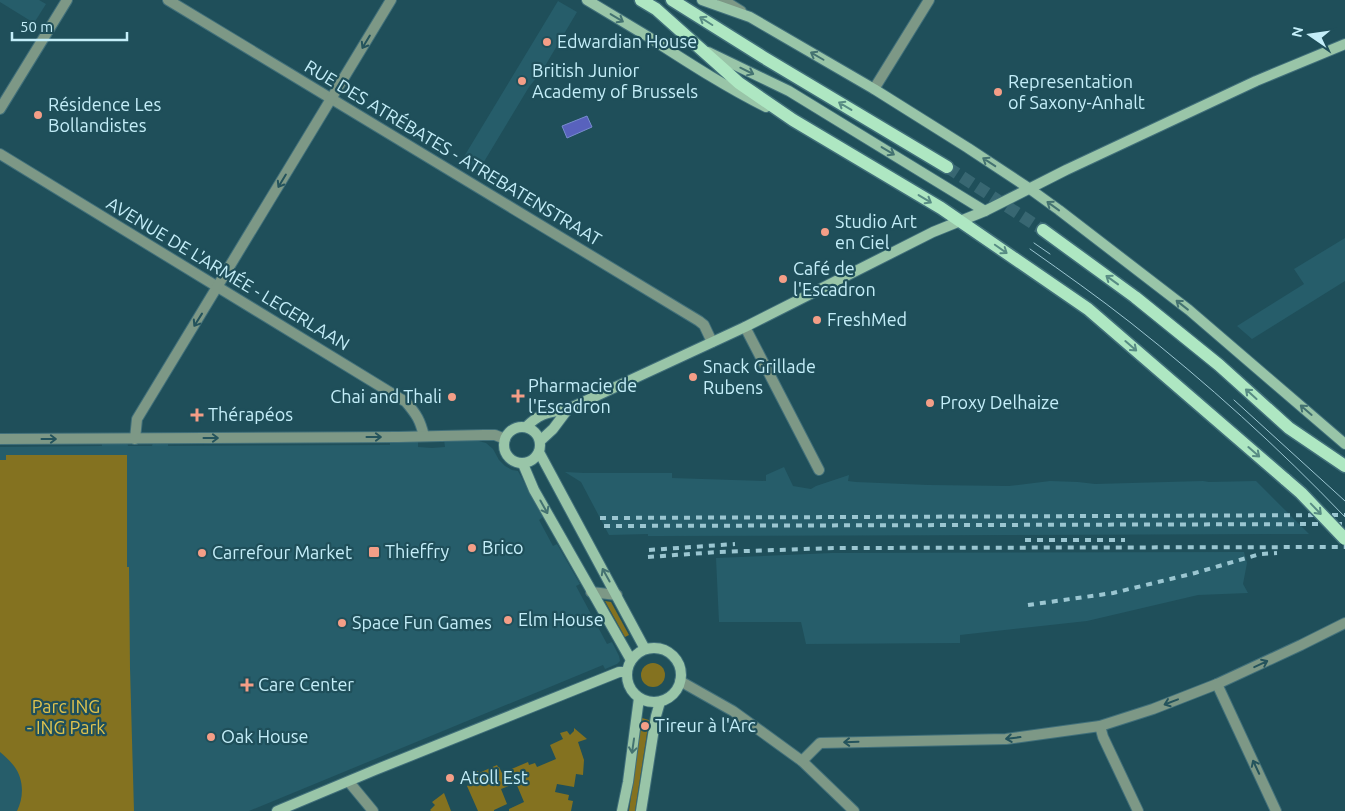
<svg xmlns="http://www.w3.org/2000/svg" width="1345" height="811" viewBox="0 0 1345 811" font-family="Ubuntu,sans-serif">
  <rect width="100%" height="100%" fill="#1f4f5a"/>
  <!-- built -->
  <g fill="#265d6a">
    <polygon points="0,0 39,0 46,4 34,23 0,2"/>
    <polygon points="558,1 577,12 542,71 529,87 479,170 462,160"/>
    <polygon points="1345,238 1345,281 1252,339 1237,326 1304,284 1294,269"/>
    <polygon points="444,440 475,440 486,443 493,449 499,460 505,466 512,470 518,471 543,517 539,520 553,546 557,544 580,584 576,586 607,644 612,642 619,656 620,661 617,664 605,669 603,665 249,811 0,811 0,447 102,446 102,442 127,441 128,446 152,446 153,442 168,441 168,446 390,445 390,441 418,441 418,447 432,448 445,447"/>
    <polygon points="784,467 793,486 811,489 816,486 849,475 848,481 856,482 928,485 1009,486 1050,481 1078,482 1095,484 1203,481 1209,482 1256,481 1309,534 648,536 648,534 609,535 581,482 565,472 584,473 672,473 672,478 766,481 766,475"/>
    <polygon points="1244,552 1247,563 1243,584 1248,593 1198,595 1087,621 960,635 960,643 806,644 801,622 719,622 716,558 832,553"/>
  </g>
  <!-- green -->
  <g fill="#847220">
    <path d="M6,455H127V567H129L130,668L134,811H17C24,797 24,779 14,766C10,761 5,756 0,752V460H6Z"/>
    <polygon points="605,601 611,602 629,635 625,637"/>
    <circle cx="653" cy="675" r="12"/>
    <polygon points="642,718 649,720 635,811 629,811"/>
    <polygon points="574,728 587,739 578,742 584,760 583,775 576,774 574,787 557,784 555,792 569,795 568,800 573,801 571,811 509,811 509,809 524,802 516,783 501,789 507,804 494,810 494,811 478,811 467,786 471,784 469,778 471,774 478,771 479,773 497,765 498,767 499,767 502,773 528,762 529,765 535,763 537,767 556,759 550,745 563,739 560,733 567,731 570,735 574,731"/>
    <polygon points="444,793 451,811 431,811 430,810 435,805 432,802"/>
  </g>
  <!-- water -->
  <polygon fill="#5862bd" stroke="#788ccf" points="587,116 592,127 567,138 562,126"/>
  <g fill="none" stroke-linecap="round" stroke-linejoin="round">
    <!-- primary-tunnel -->
    <polyline stroke="#386772" stroke-width="12" stroke-dasharray="12 6" stroke-linecap="butt" points="947,167 1043,230"/>
    <defs>
      <g id="street">
        <polyline points="168,0 699,321 704,325 712,342"/>
        <polyline points="723,0 741,11"/>
        <polyline points="874,89 929,0"/>
        <polyline points="0,109 67,0"/>
        <path d="M0,154L406,402C417,415 420,420 424,436"/>
        <polyline points="745,327 819,470"/>
        <polyline points="0,439 398,437 484,435 495,435 505,439"/>
        <polyline points="135,439 137,419 391,0"/>
        <polyline points="591,592 617,595"/>
        <polyline points="680,681 733,711 802,761 854,811"/>
        <polyline points="1217,684 1276,811"/>
        <polyline points="1100,726 1103,737 1138,811"/>
        <polyline points="802,761 820,743 1006,739 1100,726 1153,709 1217,684 1301,645 1345,623"/>
        <polyline points="349,782 373,811"/>
      </g>
      <g id="secondary">
        <path d="M587,0C607,12 627,24 647,36C686,61 724,86 766,107"/>
        <polyline points="702,0 750,17 874,89 968,148 1030,189 1059,210 1189,310 1345,444"/>
        <polyline points="708,52 789,91 985,211"/>
        <circle cx="522" cy="445" r="18"/>
        <path d="M526,427C541,412 548,413 568,409L745,327L933,232L985,211L1066,170L1256,81L1345,44"/>
        <polyline points="540,441 553,429 568,409"/>
        <polyline points="539,452 645,649"/>
        <polyline points="523,464 534,490 631,660"/>
        <circle cx="654" cy="675" r="27"/>
        <polyline points="277,811 375,770 619,672 627,672"/>
        <polyline points="622,811 628,782 639,698"/>
        <polyline points="641,811 656,716 660,702"/>
      </g>
      <g id="primary">
        <polyline points="641,0 656,9 739,83 793,120 941,208 1088,309 1286,480"/>
        <polyline points="672,0 763,57 947,167"/>
        <polyline points="1043,230 1135,297 1219,365 1289,428 1345,466"/>
      </g>
    </defs>
    <!-- street casing -->
    <use href="#street" stroke="#406f7a" stroke-width="12"/>
    <!-- secondary casing -->
    <use href="#secondary" stroke="#406f7a" stroke-width="12"/>
    <!-- primary casing -->
    <use href="#primary" stroke="#406f7a" stroke-width="15"/>
    <!-- street -->
    <use href="#street" stroke="#7d9886" stroke-width="10"/>
    <!-- secondary -->
    <use href="#secondary" stroke="#99c5a8" stroke-width="10"/>
    <!-- primary -->
    <use href="#primary" stroke="#aee7c2" stroke-width="12"/>
    <!-- tram -->
    <g stroke="#9bc6d1" stroke-width="1">
      <polyline points="1034,243 1050,254"/>
      <path d="M1030,249C1064,273 1098,297 1131,323C1207,383 1278,447 1345,517"/>
      <polyline points="1234,400 1345,501"/>
    </g>
    <!-- rail -->
    <g stroke="#9bc6d1" stroke-width="4" stroke-dasharray="6 6" stroke-linecap="butt">
      <polyline points="600,518 1345,515"/>
      <polyline points="604,526 1345,524"/>
      <polyline points="1025,540 1125,540"/>
      <polyline points="649,550 735,544"/>
      <polyline points="648,557 718,552 835,548 1345,547"/>
      <polyline points="1028,605 1113,593 1195,573 1260,554 1277,553"/>
    </g>
    <defs>
      <polyline id="primary-bridge" points="1286,480 1301,493 1345,539"/>
    </defs>
    <!-- primary-bridge casing -->
    <use href="#primary-bridge" stroke="#406f7a" stroke-width="15" stroke-linecap="butt"/>
    <!-- primary-bridge -->
    <use href="#primary-bridge" stroke="#aee7c2" stroke-width="12"/>
  </g>
  <!-- one-way arrows -->
  <defs><path id="oneway-shaft" d="M-6 0H5M1.5-3L5.5 0L1.5 3" fill="none" stroke-width="1.6" stroke-linecap="round" stroke-linejoin="round" transform="scale(1.25)"/></defs>
  <g stroke="#447271">
    <use href="#oneway-shaft" transform="translate(617 18) rotate(31)"/>
    <use href="#oneway-shaft" transform="translate(817 56) rotate(-150)"/>
    <use href="#oneway-shaft" transform="translate(747 71) rotate(26)"/>
    <use href="#oneway-shaft" transform="translate(888 151) rotate(31)"/>
    <use href="#oneway-shaft" transform="translate(989 162) rotate(-147)"/>
    <use href="#oneway-shaft" transform="translate(1053 206) rotate(-144)"/>
    <use href="#oneway-shaft" transform="translate(1182 305) rotate(-142)"/>
    <use href="#oneway-shaft" transform="translate(1306 410) rotate(-139)"/>
    <use href="#oneway-shaft" transform="translate(544 507) rotate(61)"/>
    <use href="#oneway-shaft" transform="translate(606 575) rotate(-119)"/>
    <use href="#oneway-shaft" transform="translate(633 746) rotate(98)"/>
  </g>
  <g stroke="#588c84">
    <use href="#oneway-shaft" transform="translate(706 21) rotate(-148)"/>
    <use href="#oneway-shaft" transform="translate(845 106) rotate(-149)"/>
    <use href="#oneway-shaft" transform="translate(925 199) rotate(31)"/>
    <use href="#oneway-shaft" transform="translate(1001 249) rotate(35)"/>
    <use href="#oneway-shaft" transform="translate(1112 280) rotate(-144)"/>
    <use href="#oneway-shaft" transform="translate(1131 346) rotate(41)"/>
    <use href="#oneway-shaft" transform="translate(1251 394) rotate(-138)"/>
    <use href="#oneway-shaft" transform="translate(1254 452) rotate(41)"/>
    <use href="#oneway-shaft" transform="translate(1316 509) rotate(46)"/>
  </g>
  <g stroke="#24535c">
    <use href="#oneway-shaft" transform="translate(366 42) rotate(121)"/>
    <use href="#oneway-shaft" transform="translate(282 181) rotate(121)"/>
    <use href="#oneway-shaft" transform="translate(198 320) rotate(122)"/>
    <use href="#oneway-shaft" transform="translate(374 437)"/>
    <use href="#oneway-shaft" transform="translate(211 438)"/>
    <use href="#oneway-shaft" transform="translate(49 439)"/>
    <use href="#oneway-shaft" transform="translate(1261 664) rotate(-25)"/>
    <use href="#oneway-shaft" transform="translate(1171 702) rotate(159)"/>
    <use href="#oneway-shaft" transform="translate(1013 738) rotate(173)"/>
    <use href="#oneway-shaft" transform="translate(851 742) rotate(178)"/>
    <use href="#oneway-shaft" transform="translate(1256 767) rotate(-115)"/>
  </g>
  <!-- markers -->
  <g fill="#f49e87" stroke="#1f4f5a" stroke-width="2">
    <circle cx="547" cy="42" r="5"/>
    <circle cx="522" cy="81" r="5"/>
    <circle cx="998" cy="92" r="5"/>
    <circle cx="38" cy="115" r="5"/>
    <circle cx="825" cy="232" r="5"/>
    <circle cx="783" cy="279" r="5"/>
    <circle cx="817" cy="320" r="5"/>
    <circle cx="693" cy="377" r="5"/>
    <path d="M515.5 388.5h5v5h5v5h-5v5h-5v-5h-5v-5h5z"/>
    <circle cx="452" cy="397" r="5"/>
    <circle cx="930" cy="403" r="5"/>
    <path d="M194.5 407.5h5v5h5v5h-5v5h-5v-5h-5v-5h5z"/>
    <circle cx="472" cy="548" r="5"/>
    <rect x="368" y="546" width="12" height="12" rx="2.5"/>
    <circle cx="202" cy="553" r="5"/>
    <circle cx="508" cy="620" r="5"/>
    <circle cx="342" cy="623" r="5"/>
    <path d="M244.5 677.5h5v5h5v5h-5v5h-5v-5h-5v-5h5z"/>
    <circle cx="645" cy="726" r="5"/>
    <circle cx="211" cy="737" r="5"/>
    <circle cx="450" cy="778" r="5"/>
  </g>
  <g text-anchor="middle" stroke-width="4.5" stroke-linejoin="round" paint-order="stroke">
    <!-- poi labels -->
    <g font-size="18" fill="#c4eef9" stroke="#1f4f5a" text-anchor="start">
      <text x="557" y="48">Edwardian House</text>
      <text x="532" y="77">British Junior<tspan x="532" dy="21">Academy of Brussels</tspan></text>
      <text x="1008" y="88">Representation<tspan x="1008" dy="21">of Saxony-Anhalt</tspan></text>
      <text x="48" y="111">Résidence Les<tspan x="48" dy="21">Bollandistes</tspan></text>
      <text x="835" y="228">Studio Art<tspan x="835" dy="21">en Ciel</tspan></text>
      <text x="793" y="275">Café de<tspan x="793" dy="21">l'Escadron</tspan></text>
      <text x="827" y="326">FreshMed</text>
      <text x="703" y="373">Snack Grillade<tspan x="703" dy="21">Rubens</tspan></text>
      <text x="528" y="392">Pharmacie de<tspan x="528" dy="21">l'Escadron</tspan></text>
      <text x="442" y="403" text-anchor="end">Chai and Thali</text>
      <text x="940" y="409">Proxy Delhaize</text>
      <text x="208" y="421">Thérapéos</text>
      <text x="482" y="554">Brico</text>
      <text x="385" y="558">Thieffry</text>
      <text x="212" y="559">Carrefour Market</text>
      <text x="518" y="626">Elm House</text>
      <text x="352" y="629">Space Fun Games</text>
      <text x="258" y="691">Care Center</text>
      <text x="655" y="732">Tireur à l'Arc</text>
      <text x="221" y="743">Oak House</text>
      <text x="460" y="784">Atoll Est</text>
    </g>
    <!-- street labels -->
    <g font-size="18" fill="#c4eef9" stroke="#1f4f5a">
      <text transform="translate(453 153) rotate(31)" y="6">RUE DES ATRÉBATES - ATREBATENSTRAAT</text>
      <text transform="translate(228 274) rotate(31)" y="6">AVENUE DE L'ARMÉE - LEGERLAAN</text>
    </g>
    <!-- park labels -->
    <g font-size="18" fill="#dfc34f" stroke="#1f4f5a">
      <text x="66" y="713">Parc ING<tspan x="66" dy="21">- ING Park</tspan></text>
    </g>
  </g>
  <!-- north arrow -->
  <g transform="translate(1310 35) rotate(283)" stroke="#1f4f5a" stroke-width="4" paint-order="stroke">
  <path d="M0-4L9 19L0 12L-9 19Z" fill="#c4eef9"/>
  <text y="-8" font-size="14" font-weight="bold" text-anchor="middle" fill="#c4eef9">N</text>
  </g>
  <!-- scale -->
  <path d="M12 32v8h115v-8" fill="none" stroke="#c4eef9" stroke-width="2.5"/>
  <text x="20" y="32" font-size="15" fill="#c4eef9" stroke="#1f4f5a" stroke-width="4" paint-order="stroke">50 m</text>
</svg>
